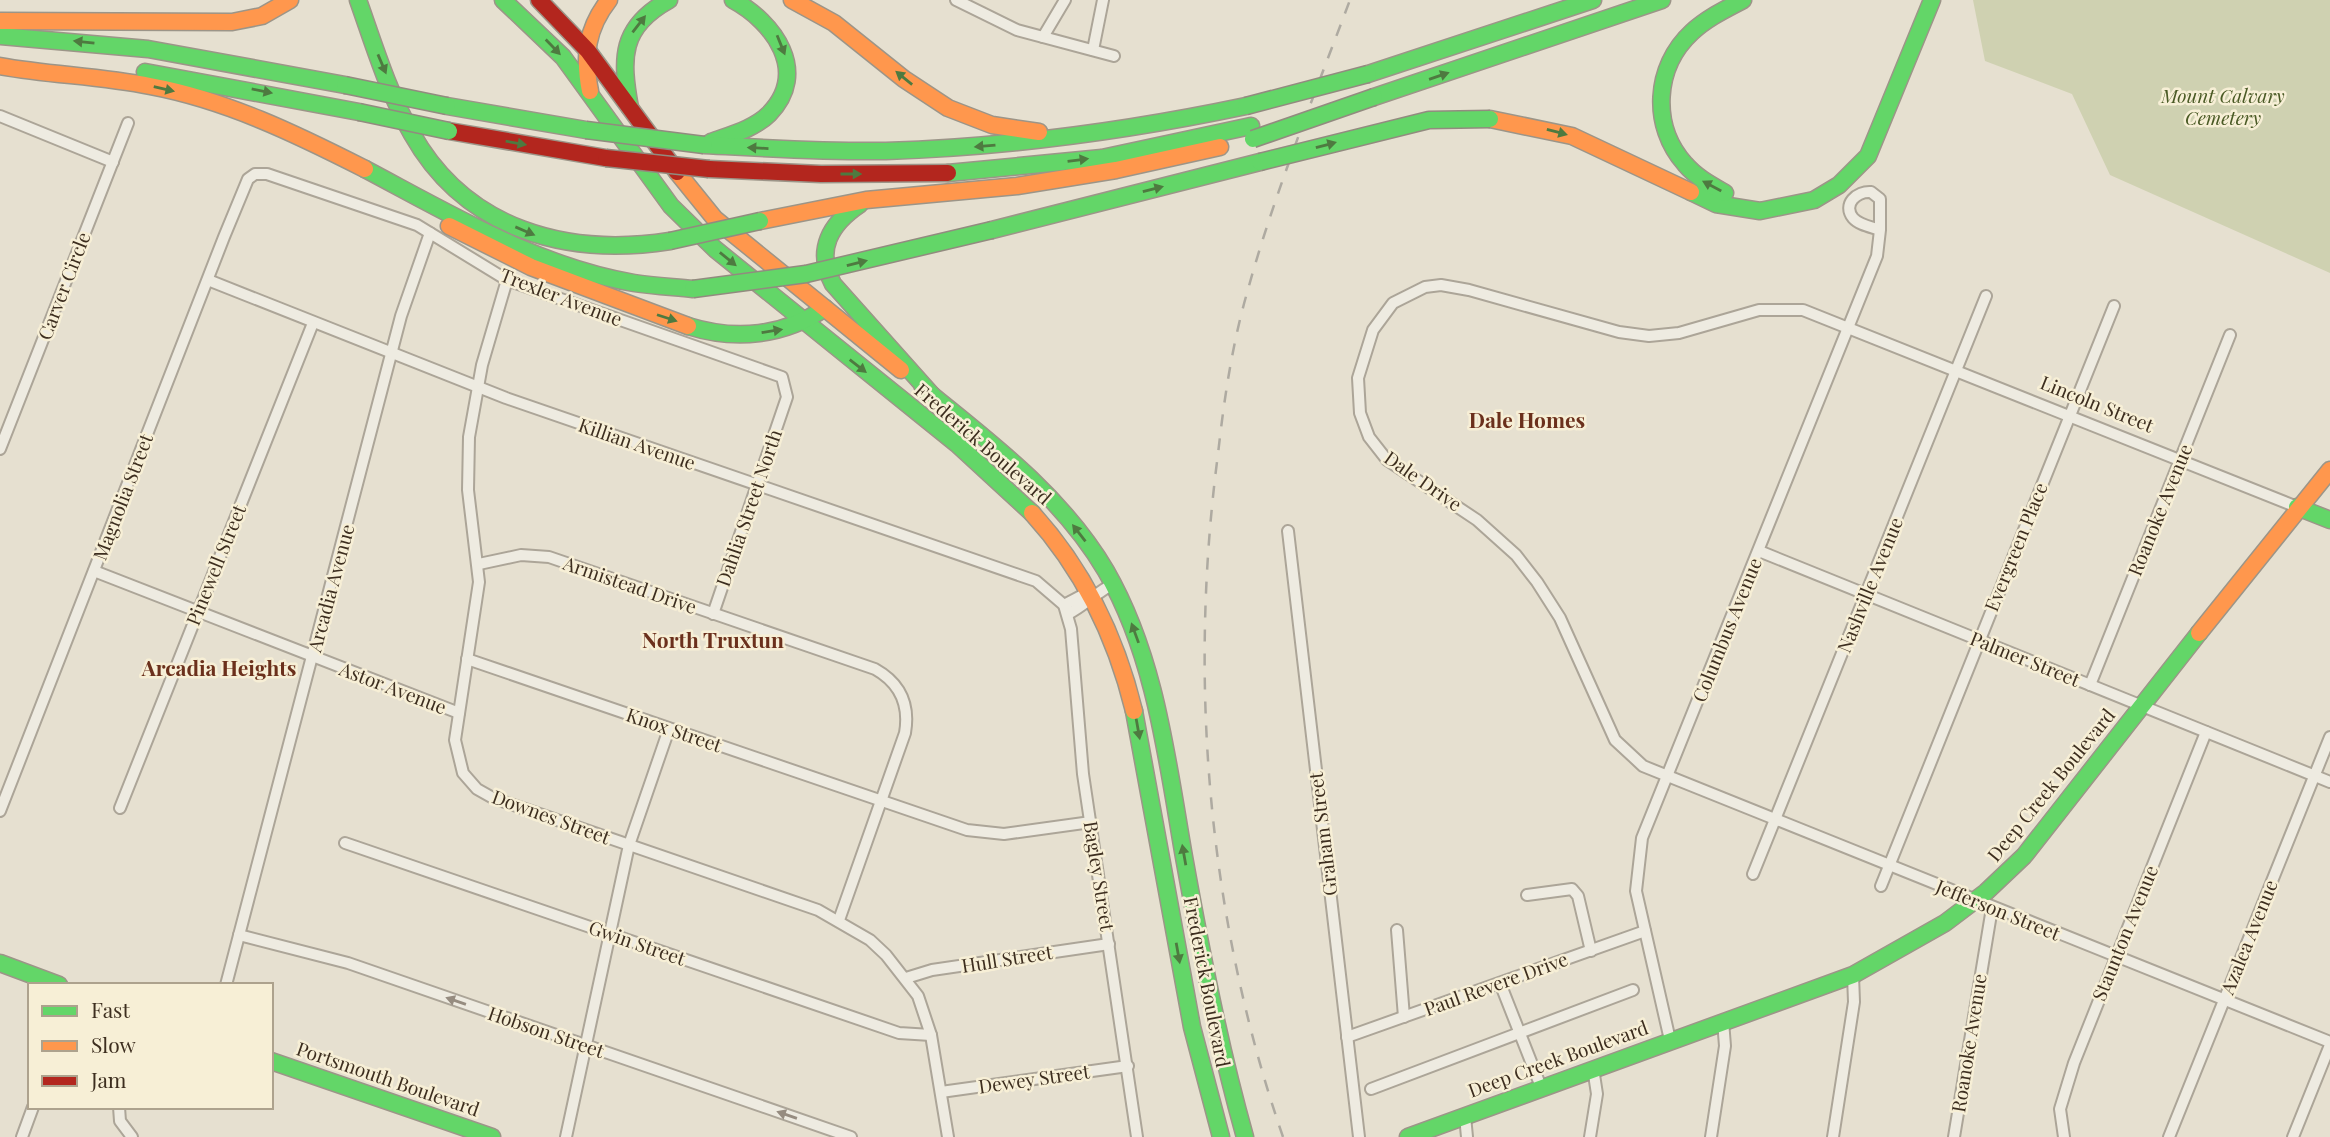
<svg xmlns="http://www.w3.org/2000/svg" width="2330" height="1137" viewBox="0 0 2330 1137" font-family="'Playfair Display',serif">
  <rect width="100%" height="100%" fill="#e6e0d0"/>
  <!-- cemetery -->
  <polygon fill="#cfd1b1" points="1973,0 2330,0 2330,273 2110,175 2072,94 1985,61"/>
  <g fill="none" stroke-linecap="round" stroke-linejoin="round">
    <defs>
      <g id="street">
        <polyline points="956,0 1017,30 1114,56"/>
        <polyline points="1043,37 1065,0"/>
        <polyline points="1093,50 1103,0"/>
        <polyline points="0,116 113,162"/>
        <polyline points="208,280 506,398 1036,581 1064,605 1071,629 1083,774 1137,1137"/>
        <polyline points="507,280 482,365 469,437 468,490 479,582 455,740 463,773 477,789 493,798 818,910 870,940 886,955 918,996 931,1035 948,1137"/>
        <polyline points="0,449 128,123"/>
        <polyline points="2297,507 1803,310 1759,310 1679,333 1649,336 1619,332 1469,290 1441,285 1425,287 1393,303 1373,330 1358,378 1360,413 1369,437 1387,460 1477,520 1516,555 1537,582 1560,618 1615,740 1643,766 2330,1042"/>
        <polyline points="1288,531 1359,1137"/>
        <polyline points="1759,551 2330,782"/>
        <path d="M479,564L521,555L549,557L875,669C900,683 910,704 905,733L839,920"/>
        <polyline points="94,571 459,713"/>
        <polyline points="1064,605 1085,594 1092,596"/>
        <path d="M1068,614C1085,605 1096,593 1113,584"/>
        <polyline points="467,659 967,830 1004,834 1091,822"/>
        <polyline points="2090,685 2230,335"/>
        <polyline points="120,808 313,323"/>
        <polyline points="0,811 224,237 248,179 255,174 267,174 417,225 507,280 782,377 787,397 713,614"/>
        <polyline points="345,843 899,1033 931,1035"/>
        <polyline points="1753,874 1986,296"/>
        <polyline points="1881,886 2114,306"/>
        <polyline points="1527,895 1572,889 1578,896 1591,951"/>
        <polyline points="1397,930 1404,1017"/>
        <polyline points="239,935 348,963 851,1137"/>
        <polyline points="906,978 932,970 1109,944"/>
        <polyline points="1500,983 1541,1087"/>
        <polyline points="226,985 401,316 430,233"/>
        <polyline points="1347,1037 1645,931"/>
        <path d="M1670,1040L1636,891L1642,838L1877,256L1880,230V199L1871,192C1857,191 1842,204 1853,218C1859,225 1872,227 1880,230"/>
        <polyline points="1371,1089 1633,990"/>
        <polyline points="941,1092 1128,1066"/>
        <polyline points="119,1107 120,1121 132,1137"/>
        <polyline points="1465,1116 1467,1137"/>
        <polyline points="22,1137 33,1107"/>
        <polyline points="566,1137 629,845 669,729"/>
        <polyline points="1590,1137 1597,1094 1593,1068"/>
        <polyline points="1711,1137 1725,1046 1723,1021"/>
        <polyline points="1833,1137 1854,1002 1853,975"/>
        <polyline points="1954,1137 1992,908"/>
        <polyline points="2064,1137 2060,1109 2074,1063 2206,732"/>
        <polyline points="2169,1137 2330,737"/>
        <polyline points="2293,1137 2330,1045"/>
      </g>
      <g id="fast">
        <path d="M358,0C374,45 388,92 412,134C466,230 567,257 670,241"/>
        <polyline points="503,0 563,57 671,206 715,249 957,444 1032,513"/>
        <polyline points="0,36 148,49 345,85"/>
        <polyline points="145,72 359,112"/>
        <polyline points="1368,74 1593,0"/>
        <polyline points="1374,97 1662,0"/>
        <polyline points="447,106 586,130"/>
        <path d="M630,108C621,58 620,27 669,0"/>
        <path d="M711,142C730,135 754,129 769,114C810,72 774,22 733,0"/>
        <path d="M704,145C765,148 825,152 886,151C1007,147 1127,131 1246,106"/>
        <path d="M365,169C450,214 538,267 634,283C654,286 674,287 693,289"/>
        <polyline points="948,173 1102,158 1251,126"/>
        <polyline points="1691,192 1716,204 1760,211 1814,200 1839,185 1868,156 1932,0"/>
        <path d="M1725,193C1711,185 1696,177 1685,164C1651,126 1654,67 1692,32C1707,18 1726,9 1743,0"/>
        <path d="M860,204C830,224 815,250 833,284L932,395"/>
        <polyline points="992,230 1260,162"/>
        <path d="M688,326C736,341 784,336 825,308"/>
        <path d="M923,388C990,442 1062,496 1106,571C1156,658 1167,760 1184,857C1201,951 1219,1045 1245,1137"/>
        <polyline points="2297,507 2330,520"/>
        <polyline points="1134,711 1192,1027 1221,1137"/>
        <polyline points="0,963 59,985"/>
        <polyline points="271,1061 492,1137"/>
        <polyline points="1408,1137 1853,975 1945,923 1986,892 2024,856 2199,633"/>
      </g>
      <g id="slow">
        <polyline points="792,0 834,23 904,79 948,108 992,125 1039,132"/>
        <polyline points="0,21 232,22 262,16 290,0"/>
        <path d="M0,66C50,75 100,76 150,86C226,100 296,134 365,169"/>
        <path d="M590,91C583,56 587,28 609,0"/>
        <polyline points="1490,119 1572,136 1691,192"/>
        <polyline points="677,172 715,219 901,370"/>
        <polyline points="760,221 866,200 1017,186 1116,170 1220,147"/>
        <polyline points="449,226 531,267 688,326"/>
        <path d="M1032,513C1083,569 1116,637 1134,711"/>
        <polyline points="2199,633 2330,470"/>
      </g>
      <g id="jam">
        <polyline points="539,0 588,51 677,172"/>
        <polyline points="449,131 606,158"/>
        <polyline points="709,169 821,174 948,173"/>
      </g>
    </defs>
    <!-- street casing -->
    <use href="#street" stroke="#aca598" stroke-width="14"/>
    <!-- fast casing -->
    <use href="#fast" stroke="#9c9588" stroke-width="19"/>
    <!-- slow casing -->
    <use href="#slow" stroke="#9c9588" stroke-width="19"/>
    <!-- jam casing -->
    <use href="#jam" stroke="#9c9588" stroke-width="19"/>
    <!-- street -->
    <use href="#street" stroke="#eeebe1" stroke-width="10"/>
    <!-- fast -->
    <use href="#fast" stroke="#63d668" stroke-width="16"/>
    <!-- slow -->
    <use href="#slow" stroke="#ff974d" stroke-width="16"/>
    <!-- jam -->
    <use href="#jam" stroke="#b3261e" stroke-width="16"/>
    <!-- rail -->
    <path stroke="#aeaaa1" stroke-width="2.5" stroke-dasharray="12 12" stroke-linecap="butt" d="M1283,1137C1208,919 1188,682 1218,454C1224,400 1232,345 1247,293C1274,194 1314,96 1350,0"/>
    <defs>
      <g id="fast-bridge">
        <polyline points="345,85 447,106"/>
        <polyline points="1246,106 1368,74"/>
        <polyline points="359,112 449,131"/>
        <polyline points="586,130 704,145"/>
        <polyline points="1253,139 1374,97"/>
        <polyline points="1260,162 1429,120 1490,119"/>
        <polyline points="670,241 760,221"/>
        <polyline points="693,289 806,274 992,230"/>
      </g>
      <polyline id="jam-bridge" points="606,158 709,169"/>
    </defs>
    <!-- fast-bridge casing -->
    <use href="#fast-bridge" stroke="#928b7f" stroke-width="19" stroke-linecap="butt"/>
    <!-- jam-bridge casing -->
    <use href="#jam-bridge" stroke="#928b7f" stroke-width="19" stroke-linecap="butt"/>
    <!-- fast-bridge -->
    <use href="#fast-bridge" stroke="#63d668" stroke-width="16"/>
    <!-- jam-bridge -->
    <use href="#jam-bridge" stroke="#b3261e" stroke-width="16"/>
  </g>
  <!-- one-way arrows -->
  <defs><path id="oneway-solid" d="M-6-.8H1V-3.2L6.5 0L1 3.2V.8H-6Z" transform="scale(1.75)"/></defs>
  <g fill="#4e7a40">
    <use href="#oneway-solid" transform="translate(639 24) rotate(-52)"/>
    <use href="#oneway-solid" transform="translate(84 42) rotate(-174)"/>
    <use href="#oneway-solid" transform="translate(781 45) rotate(68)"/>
    <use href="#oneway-solid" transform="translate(553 47) rotate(46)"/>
    <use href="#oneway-solid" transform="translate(382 64) rotate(67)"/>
    <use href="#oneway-solid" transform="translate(1439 76) rotate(-19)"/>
    <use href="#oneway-solid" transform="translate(904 78) rotate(-141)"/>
    <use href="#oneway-solid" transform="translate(164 89) rotate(13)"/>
    <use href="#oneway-solid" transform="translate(262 91) rotate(11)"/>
    <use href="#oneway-solid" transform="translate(1557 132) rotate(15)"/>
    <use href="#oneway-solid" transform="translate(516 143) rotate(10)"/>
    <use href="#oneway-solid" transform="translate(1326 145) rotate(-15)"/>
    <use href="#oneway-solid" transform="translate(985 146) rotate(175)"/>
    <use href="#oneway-solid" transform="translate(758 148) rotate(-177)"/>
    <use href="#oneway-solid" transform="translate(1078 160) rotate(-7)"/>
    <use href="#oneway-solid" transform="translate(851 174)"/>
    <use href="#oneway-solid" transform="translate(1712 186) rotate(-152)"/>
    <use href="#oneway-solid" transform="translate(1153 189) rotate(-14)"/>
    <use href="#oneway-solid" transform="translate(525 231) rotate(23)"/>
    <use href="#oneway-solid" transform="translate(728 259) rotate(39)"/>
    <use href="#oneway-solid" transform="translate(857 263) rotate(-14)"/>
    <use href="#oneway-solid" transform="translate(667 318) rotate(18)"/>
    <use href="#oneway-solid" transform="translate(772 331) rotate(-9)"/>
    <use href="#oneway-solid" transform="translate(858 366) rotate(38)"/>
    <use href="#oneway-solid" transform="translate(1079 533) rotate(-128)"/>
    <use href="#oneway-solid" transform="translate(1135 633) rotate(-110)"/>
    <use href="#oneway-solid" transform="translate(1138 729) rotate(80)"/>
    <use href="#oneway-solid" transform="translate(1184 855) rotate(-100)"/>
    <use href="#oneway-solid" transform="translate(1178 953) rotate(80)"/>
  </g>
  <g fill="#968c80">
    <use href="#oneway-solid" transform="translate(456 1001) rotate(-161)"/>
    <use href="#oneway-solid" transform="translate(787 1115) rotate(-161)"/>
  </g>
  <g text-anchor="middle" stroke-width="5" stroke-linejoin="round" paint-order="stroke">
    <!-- park labels -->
    <g font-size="19" font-style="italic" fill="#4a5a25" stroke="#f7efd6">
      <text x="2223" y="103">Mount Calvary<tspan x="2223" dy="22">Cemetery</tspan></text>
    </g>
    <!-- street labels -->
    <g font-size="19" fill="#3d2e1f" stroke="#f7efd6">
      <text transform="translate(64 286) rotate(-69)" y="7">Carver Circle</text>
      <text transform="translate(561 297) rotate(21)" y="7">Trexler Avenue</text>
      <text transform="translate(2097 404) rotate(22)" y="7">Lincoln Street</text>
      <text transform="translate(637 444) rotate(19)" y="7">Killian Avenue</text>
      <text transform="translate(983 444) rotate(41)" y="7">Frederick Boulevard</text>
      <text transform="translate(1423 481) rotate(35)" y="7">Dale Drive</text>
      <text transform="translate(123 497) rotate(-69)" y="7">Magnolia Street</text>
      <text transform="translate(749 508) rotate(-71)" y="7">Dahlia Street North</text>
      <text transform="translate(2160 510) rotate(-68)" y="7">Roanoke Avenue</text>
      <text transform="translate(2016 547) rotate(-68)" y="7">Evergreen Place</text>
      <text transform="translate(216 565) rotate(-68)" y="7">Pinewell Street</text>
      <text transform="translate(630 585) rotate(19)" y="7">Armistead Drive</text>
      <text transform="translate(1870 585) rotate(-68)" y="7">Nashville Avenue</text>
      <text transform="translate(331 588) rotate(-75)" y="7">Arcadia Avenue</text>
      <text transform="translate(1727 630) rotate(-68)" y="7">Columbus Avenue</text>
      <text transform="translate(2025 659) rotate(22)" y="7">Palmer Street</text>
      <text transform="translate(393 688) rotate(21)" y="7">Astor Avenue</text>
      <text transform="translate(674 730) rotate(19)" y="7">Knox Street</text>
      <text transform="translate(2051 785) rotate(-51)" y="7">Deep Creek Boulevard</text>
      <text transform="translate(551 817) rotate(20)" y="7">Downes Street</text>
      <text transform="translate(1323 834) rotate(-97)" y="7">Graham Street</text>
      <text transform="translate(1099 876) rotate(81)" y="7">Bagley Street</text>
      <text transform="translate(1998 910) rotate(22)" y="7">Jefferson Street</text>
      <text transform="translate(2125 933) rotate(-68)" y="7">Staunton Avenue</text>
      <text transform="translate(2249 937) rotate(-68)" y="7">Azalea Avenue</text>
      <text transform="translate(637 943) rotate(19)" y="7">Gwin Street</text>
      <text transform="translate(1007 959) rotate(-9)" y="7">Hull Street</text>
      <text transform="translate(1207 982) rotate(79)" y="7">Frederick Boulevard</text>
      <text transform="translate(1496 984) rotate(-20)" y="7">Paul Revere Drive</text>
      <text transform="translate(546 1032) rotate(19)" y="7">Hobson Street</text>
      <text transform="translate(1969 1043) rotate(-81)" y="7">Roanoke Avenue</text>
      <text transform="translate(1558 1059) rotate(-20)" y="7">Deep Creek Boulevard</text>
      <text transform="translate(388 1079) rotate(19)" y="7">Portsmouth Boulevard</text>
      <text transform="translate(1034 1079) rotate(-8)" y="7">Dewey Street</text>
    </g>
    <!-- neighbourhood labels -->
    <g font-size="21" font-weight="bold" fill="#6b301c" stroke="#f7efd6">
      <text x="1527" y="428">Dale Homes</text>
      <text x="713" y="648">North Truxtun</text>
      <text x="219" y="676">Arcadia Heights</text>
    </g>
  </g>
  <!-- legend -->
  <rect x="28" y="983" width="245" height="126" fill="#f7efd6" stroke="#ada28d" stroke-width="2"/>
  <rect x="42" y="1006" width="35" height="10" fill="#63d668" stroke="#ada28d" stroke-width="2"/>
  <text x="91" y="1018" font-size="21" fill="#3d2e1f">Fast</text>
  <rect x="42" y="1041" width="35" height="10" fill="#ff974d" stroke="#ada28d" stroke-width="2"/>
  <text x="91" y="1053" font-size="21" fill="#3d2e1f">Slow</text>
  <rect x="42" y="1076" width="35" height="10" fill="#b3261e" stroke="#ada28d" stroke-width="2"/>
  <text x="91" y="1088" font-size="21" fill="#3d2e1f">Jam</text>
</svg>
